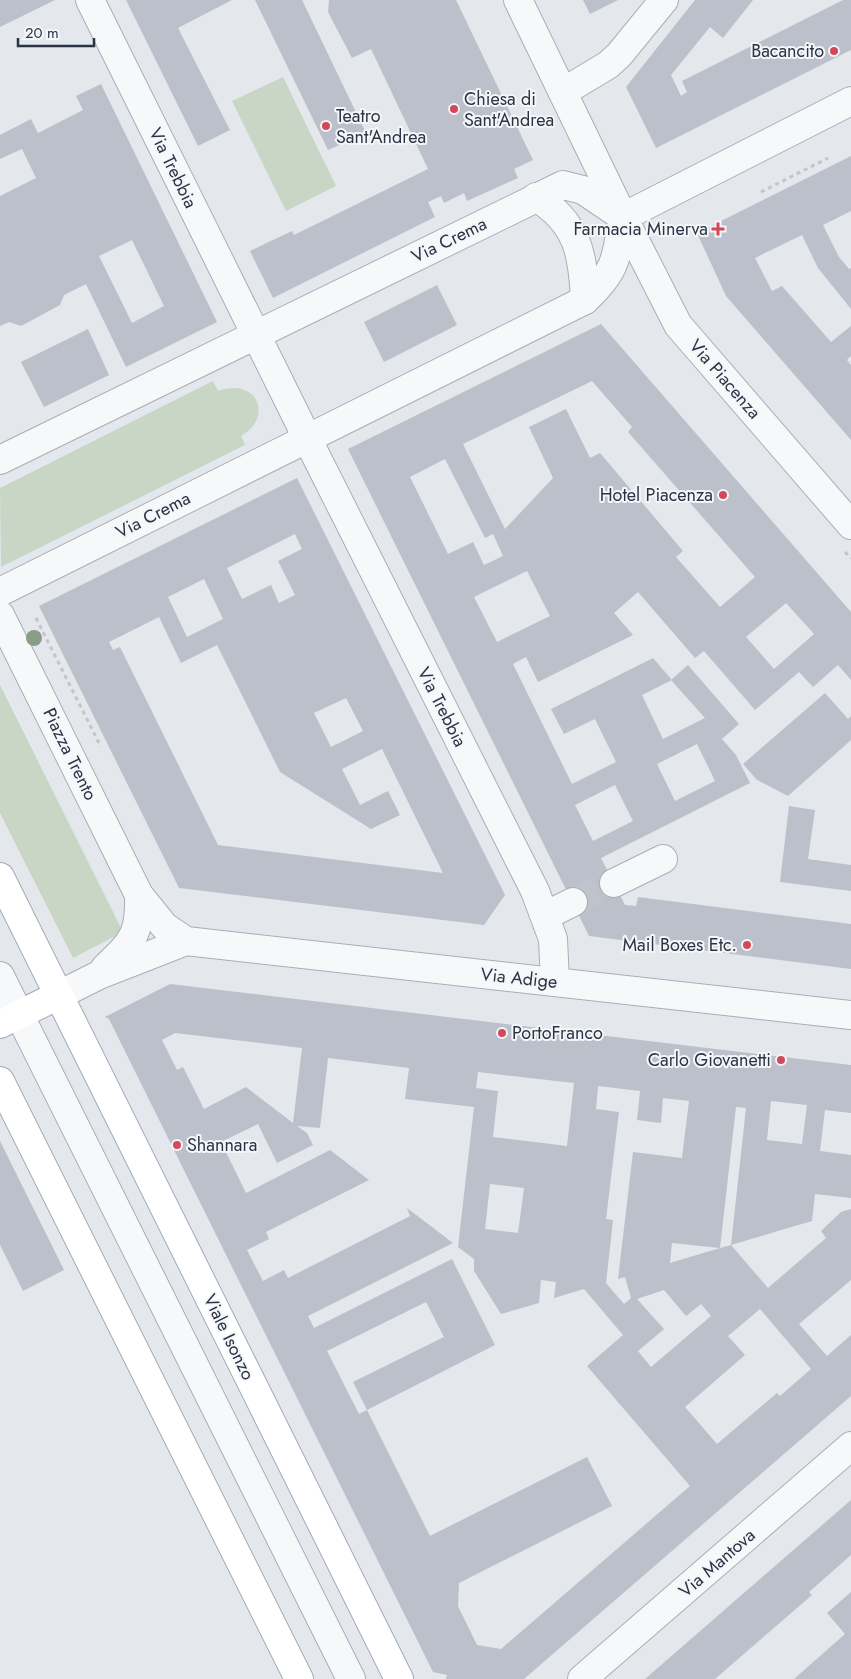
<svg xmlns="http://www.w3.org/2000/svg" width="851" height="1679" viewBox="0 0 851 1679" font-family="Jost,sans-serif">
  <rect width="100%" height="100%" fill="#e4e7ec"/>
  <!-- grass -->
  <g fill="#c9d6c5">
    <polygon points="283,77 336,186 286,211 232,101"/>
    <path d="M213,381L218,391C256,377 275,416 241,436L245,445L1,567L0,488Z"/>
    <polygon points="0,685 123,932 73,958 0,813"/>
  </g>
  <!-- building -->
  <g fill="#bbc0ca" fill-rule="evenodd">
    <polygon points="0,0 55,0 0,27"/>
    <polygon points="126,0 232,0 178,28 230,130 198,146"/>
    <polygon points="255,0 302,0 366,133 328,150"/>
    <polygon points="329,0 456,0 533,160 514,169 518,178 467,201 464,193 444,203 441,196 428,202 435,217 273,298 250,251 292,231 294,235 428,169 371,49 352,58 328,12"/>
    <polygon points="583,0 618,0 590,14"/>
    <polygon points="695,0 753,0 723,38 710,27 671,75 681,96 687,92 682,81 843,0 851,0 851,50 656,148 626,87"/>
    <path d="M101,84L217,322L126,367L86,284L64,295L60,305L21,326L9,322L0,326V196L36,178L22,149L0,159V135L31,119L38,133L83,110L76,96ZM132,240L164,306L132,323L99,256Z"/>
    <polygon points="851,156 851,211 823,225 839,257 849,269 851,268 851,309 818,268 802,235 755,258 772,291 782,286 831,342 851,326 851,356 847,360 851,365 851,440 726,296 697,233"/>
    <polygon points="437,285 457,325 384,362 364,322"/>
    <path d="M601,324L851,612V680L838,665L813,687L799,672L755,710L704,651L695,658L638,592L614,613L633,635L538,682L526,657L513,664L572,784L616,762L595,719L564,734L551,709L653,658L672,680L642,695L663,739L705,718L671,680L688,665L739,724L722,739L736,755L750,783L601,858L625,905L636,906L638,897L851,924V969L589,936L348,449ZM592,381L632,427L628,432L755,577L720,607L676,557L683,551L600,453L590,458L566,409L529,427L553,478L505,529L463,444ZM445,459L485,538L493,534L503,556L484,565L473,542L448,554L410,477ZM527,571L550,616L497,642L474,597ZM786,603L814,634L774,669L746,637ZM697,744L715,781L675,801L657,764ZM615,785L633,821L593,841L575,805Z"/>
    <polygon points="88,329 109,375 44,407 21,362"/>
    <path d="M297,478L505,895L484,925L179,888L39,606ZM295,534L302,549L278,561L295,595L279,603L271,585L242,599L227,568ZM204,579L223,619L187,637L168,597ZM159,617L181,663L217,645L280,772L371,829L400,815L388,791L360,805L342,769L382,749L443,873L218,845L120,647L113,650L109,642ZM346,698L363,731L331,747L314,713Z"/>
    <polygon points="825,693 848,719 851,716 851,740 788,796 757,780 743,764"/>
    <polygon points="789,806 815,810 808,859 851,865 851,891 780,882"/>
    <path d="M170,984L851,1065V1113L825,1110L820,1151L851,1155V1198L815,1194L812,1221L731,1245L746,1108L736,1107L720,1248L672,1243L670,1263L720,1248L731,1245L768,1288L826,1238L821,1231L841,1212L851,1209V1280L799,1324L827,1356L851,1335V1396L524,1679H446L447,1675L433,1672L109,1019L105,1017ZM175,1033L302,1048L293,1123L246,1087L204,1109L183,1067L177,1070L162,1040ZM328,1058L409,1068L405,1099L474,1107L458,1247L474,1259V1271L501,1314L539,1303L541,1280L556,1282L554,1298L584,1289L623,1335L587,1366L690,1486L501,1649L477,1645L458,1606L459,1583L612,1506L587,1457L430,1536L367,1410L359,1414L327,1351L426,1302L444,1337L353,1382L367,1410L495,1345L452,1259L314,1328L308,1316L453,1243L407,1208L410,1216L288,1278L284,1270L263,1281L247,1250L269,1239L266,1232L369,1180L330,1150L246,1193L221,1142L258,1124L277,1163L313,1145L307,1133L297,1126L320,1128ZM478,1072L574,1083L567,1146L493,1137L498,1091L476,1088ZM598,1086L640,1091L637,1120L661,1123L663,1098L689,1101L682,1158L633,1152L618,1279L625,1277L631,1298L624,1304L606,1283L613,1220L606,1219L619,1112L596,1109ZM771,1101L807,1105L802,1144L767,1140ZM490,1184L524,1188L518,1233L485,1229ZM664,1290L686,1316L701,1304L711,1316L651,1367L638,1351L664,1329L637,1299ZM760,1309L811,1369L780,1396L777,1393L717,1444L685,1407L745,1355L728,1336Z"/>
    <polygon points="0,1141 64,1270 23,1291 0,1245"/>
    <polygon points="851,1500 851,1555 809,1592 812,1595 715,1679 645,1679"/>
    <polygon points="851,1592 851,1679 794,1679 845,1634 827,1613"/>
  </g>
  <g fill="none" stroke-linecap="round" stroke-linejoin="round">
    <!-- minor-tunnel -->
    <polyline stroke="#bfc3cb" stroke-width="28" stroke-dasharray="28 14" stroke-linecap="butt" points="573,902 614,883"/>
    <defs>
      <g id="minor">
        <polyline points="90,0 319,462 535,891 553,939 555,982"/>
        <polyline points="518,0 623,217 678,325 851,525"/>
        <polyline points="563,92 608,65 619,55 664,0"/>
        <path d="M536,197C578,223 583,254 585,300"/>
        <polyline points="623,217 851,101"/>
        <polyline points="0,460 563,185 583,190 623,217"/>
        <path d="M0,592L585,300C617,270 616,259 623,217"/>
        <polyline points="0,615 139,895 165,927 186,941 851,1015"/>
        <polyline points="614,883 663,859"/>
        <polyline points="545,916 573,902"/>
        <path d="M105,968C133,941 140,935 139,895"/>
        <polyline points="0,976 351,1679"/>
        <polyline points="59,995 99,975 186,941"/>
        <polyline points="582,1679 851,1446"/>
      </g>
      <g id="major">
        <polyline points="0,877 399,1679"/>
        <polyline points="0,1024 59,995"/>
        <polyline points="0,1081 299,1679"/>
      </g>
    </defs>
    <!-- minor casing -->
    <use href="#minor" stroke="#a9aeb7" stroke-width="30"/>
    <!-- major casing -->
    <use href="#major" stroke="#a3abb8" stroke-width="30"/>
    <!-- path -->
    <g stroke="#c2c5cb" stroke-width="3" stroke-dasharray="4 4" stroke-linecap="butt">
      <polyline points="761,192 828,158"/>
      <polyline points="845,552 851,558"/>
      <polyline points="36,618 101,747"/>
    </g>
    <!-- minor -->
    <use href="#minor" stroke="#f7f8fa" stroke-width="28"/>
    <!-- major -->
    <use href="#major" stroke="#fff" stroke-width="28"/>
  </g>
  <!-- trees -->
  <circle fill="#899d89" cx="34" cy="638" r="8"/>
  <!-- markers -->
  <g fill="#d1495b" stroke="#f4f6f9" stroke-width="2">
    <circle cx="834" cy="51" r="5"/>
    <circle cx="454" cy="109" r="5"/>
    <circle cx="326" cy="126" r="5"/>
    <path d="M715.5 221.5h5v5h5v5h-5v5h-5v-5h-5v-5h5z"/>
    <circle cx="723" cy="495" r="5"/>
    <circle cx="747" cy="945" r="5"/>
    <circle cx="502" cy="1033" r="5"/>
    <circle cx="781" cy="1060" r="5"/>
    <circle cx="177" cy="1145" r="5"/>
  </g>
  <g text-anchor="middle" stroke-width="4" stroke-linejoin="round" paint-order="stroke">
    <!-- poi labels -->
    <g font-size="18" fill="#2b3445" stroke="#f4f6f9" text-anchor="end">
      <text x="824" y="57">Bacancito</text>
      <text x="464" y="105" text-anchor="start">Chiesa di<tspan x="464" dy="21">Sant'Andrea</tspan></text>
      <text x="336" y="122" text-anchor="start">Teatro<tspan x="336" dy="21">Sant'Andrea</tspan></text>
      <text x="708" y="235">Farmacia Minerva</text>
      <text x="713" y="501">Hotel Piacenza</text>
      <text x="737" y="951">Mail Boxes Etc.</text>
      <text x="512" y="1039" text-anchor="start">PortoFranco</text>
      <text x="771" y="1066">Carlo Giovanetti</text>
      <text x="187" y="1151" text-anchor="start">Shannara</text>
    </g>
    <!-- street labels -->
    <g font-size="18" fill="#2b3445" stroke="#f4f6f9">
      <text transform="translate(173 168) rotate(64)" y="6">Via Trebbia</text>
      <text transform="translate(449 240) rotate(-26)" y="6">Via Crema</text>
      <text transform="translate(725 379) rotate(49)" y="6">Via Piacenza</text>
      <text transform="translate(153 515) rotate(-27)" y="6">Via Crema</text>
      <text transform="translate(442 707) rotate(63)" y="6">Via Trebbia</text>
      <text transform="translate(70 754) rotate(64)" y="6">Piazza Trento</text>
      <text transform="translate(519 978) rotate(6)" y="6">Via Adige</text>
      <text transform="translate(229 1337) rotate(64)" y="6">Viale Isonzo</text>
      <text transform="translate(717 1563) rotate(-41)" y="6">Via Mantova</text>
    </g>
  </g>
  <!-- scale -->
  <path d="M18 38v8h76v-8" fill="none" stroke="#2b3445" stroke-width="2.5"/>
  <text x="25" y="38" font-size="15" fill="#2b3445" stroke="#f4f6f9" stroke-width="4" paint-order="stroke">20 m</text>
</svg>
